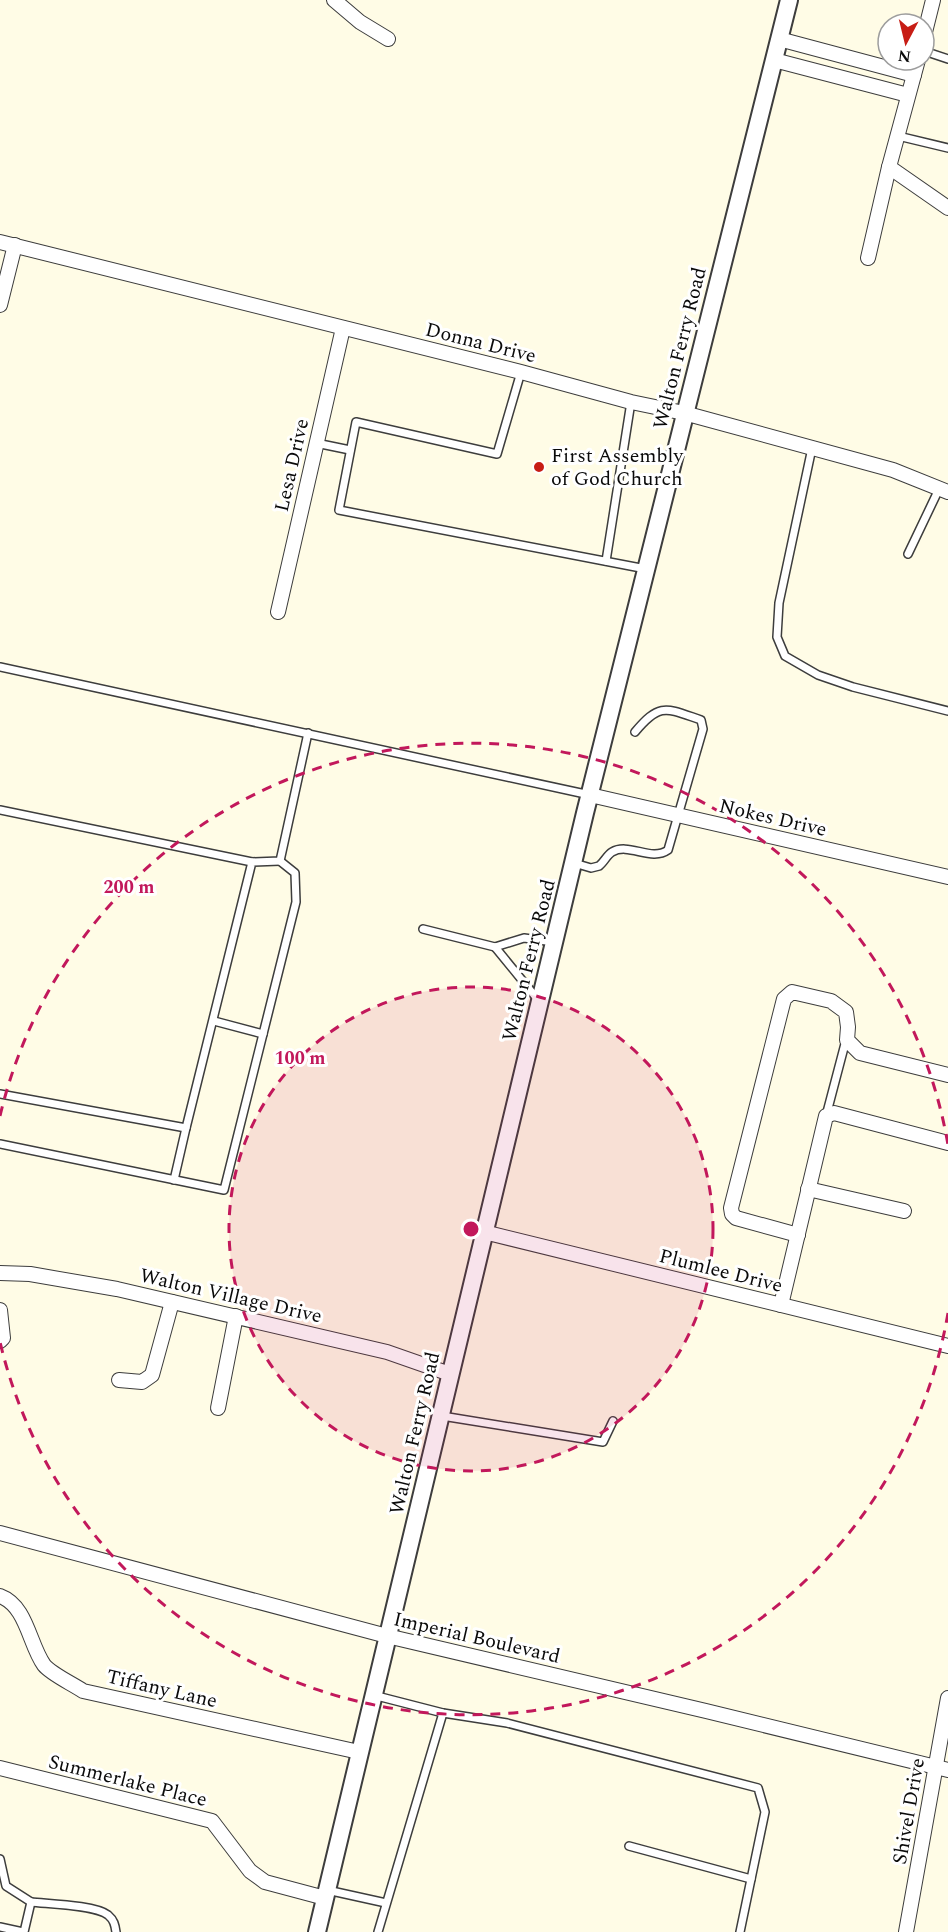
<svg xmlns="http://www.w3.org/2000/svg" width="948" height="1932" viewBox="0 0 948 1932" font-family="Spectral,serif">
  <rect width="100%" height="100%" fill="#fffce6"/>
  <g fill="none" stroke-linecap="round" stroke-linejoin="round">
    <defs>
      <g id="service">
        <polyline points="924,51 948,59"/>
        <polyline points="898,136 948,148"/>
        <polyline points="521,372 497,454 356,422 339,510 646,569"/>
        <polyline points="316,443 350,450"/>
        <polyline points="812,448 779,603 777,637 785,656 818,675 853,687 948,711"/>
        <polyline points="908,554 939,489"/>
        <polyline points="606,561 631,402"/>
        <polyline points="0,667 590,795"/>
        <polyline points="0,810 252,862"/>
        <path d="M574,863L591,868L599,866C604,862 607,855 612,852C629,842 651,862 668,850L703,729L701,720C666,708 660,702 635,732"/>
        <polyline points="423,929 495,947 524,938 554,942"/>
        <polyline points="495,947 539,1001"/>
        <polyline points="214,1021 263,1034"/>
        <polyline points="0,1094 186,1128 252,862 280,861 308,733"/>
        <polyline points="826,1116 846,1040"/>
        <polyline points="0,1144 224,1190 296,902 295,873 280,861"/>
        <polyline points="174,1180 186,1128"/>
        <polyline points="442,1416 603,1442 613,1421"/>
        <polyline points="373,1695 443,1713 507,1723 758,1788 765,1812 740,1932"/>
        <polyline points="629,1846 751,1879"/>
        <polyline points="0,1859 6,1886 31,1902 24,1932"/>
        <polyline points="327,1890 386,1903"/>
        <path d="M31,1902C48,1904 95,1905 108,1915C114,1920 115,1925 116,1932"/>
        <polyline points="0,1927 23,1932"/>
        <polyline points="378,1932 443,1713"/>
      </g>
      <g id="minor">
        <polyline points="334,0 360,22 388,39"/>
        <polyline points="924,36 933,0"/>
        <polyline points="779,39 914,75"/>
        <polyline points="774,60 908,95"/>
        <polyline points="918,60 889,167 948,208"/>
        <polyline points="0,242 521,372 631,402 684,413 893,470 948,492"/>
        <polyline points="868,258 889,167"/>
        <polyline points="0,305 15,245"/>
        <polyline points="278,612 343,328"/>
        <polyline points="590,795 948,877"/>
        <polyline points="808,1189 904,1211"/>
        <polyline points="484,1232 948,1346"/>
        <polyline points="798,1235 736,1218 732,1214 731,1208 784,999 792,992 831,1001 846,1012 848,1027 847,1040 860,1053 948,1075"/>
        <polyline points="0,1273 30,1274 117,1289 387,1352 450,1374"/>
        <polyline points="781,1305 826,1116 834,1113 948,1143"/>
        <polyline points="0,1310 3,1338 0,1341"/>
        <polyline points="119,1380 142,1382 152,1375 172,1302"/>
        <polyline points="218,1408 236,1316"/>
        <polyline points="0,1533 387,1636 706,1711 948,1770"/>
        <path d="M0,1596C27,1606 29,1644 44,1665C51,1674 73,1684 83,1691L359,1752"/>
        <polyline points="0,1768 212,1821 250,1871 265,1882 325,1898"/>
        <polyline points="906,1932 948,1698"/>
      </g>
      <polyline id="tertiary" points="317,1932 585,813 789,0"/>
    </defs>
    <!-- service casing -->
    <use href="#service" stroke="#3d3d3d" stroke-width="10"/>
    <!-- minor casing -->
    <use href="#minor" stroke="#3d3d3d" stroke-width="16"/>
    <!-- tertiary casing -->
    <use href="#tertiary" stroke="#3d3d3d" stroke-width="20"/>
    <!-- service -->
    <use href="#service" stroke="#fff" stroke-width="7"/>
    <!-- minor -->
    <use href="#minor" stroke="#fff" stroke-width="14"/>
    <!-- tertiary -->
    <use href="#tertiary" stroke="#fff" stroke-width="16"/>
  </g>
  <!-- distance rings -->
  <circle cx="471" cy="1229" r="242" fill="#c2185b" fill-opacity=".12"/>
  <g fill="none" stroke="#c2185b" stroke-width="3" stroke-dasharray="10 8">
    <circle cx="471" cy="1229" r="242"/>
    <path d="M948 1313A484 484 0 0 1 0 1342M0 1116A484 484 0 0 1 948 1145"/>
  </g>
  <!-- markers -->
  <circle fill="#c71d15" stroke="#fff" stroke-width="2" cx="539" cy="467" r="6"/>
  <g text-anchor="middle" stroke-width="6" stroke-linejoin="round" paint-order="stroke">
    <!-- street labels -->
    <g font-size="20" fill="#0a0a0a" stroke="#fff">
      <text transform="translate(481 342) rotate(14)" y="7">Donna Drive</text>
      <text transform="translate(679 348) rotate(-76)" y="7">Walton Ferry Road</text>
      <text transform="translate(291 465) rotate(-77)" y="7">Lesa Drive</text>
      <text transform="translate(773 817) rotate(13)" y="7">Nokes Drive</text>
      <text transform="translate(528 960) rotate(-76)" y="7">Walton Ferry Road</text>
      <text transform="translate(721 1270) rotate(14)" y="7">Plumlee Drive</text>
      <text transform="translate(231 1295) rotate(13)" y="7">Walton Village Drive</text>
      <text transform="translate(414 1433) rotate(-77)" y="7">Walton Ferry Road</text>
      <text transform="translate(477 1637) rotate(13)" y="7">Imperial Boulevard</text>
      <text transform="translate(162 1688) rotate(13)" y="7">Tiffany Lane</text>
      <text transform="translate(128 1780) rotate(14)" y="7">Summerlake Place</text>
      <text transform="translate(908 1811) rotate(-80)" y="7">Shivel Drive</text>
    </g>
    <!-- poi labels -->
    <g font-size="20" fill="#0a0a0a" stroke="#fff" text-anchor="start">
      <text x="551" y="462">First Assembly<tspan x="551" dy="23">of God Church</tspan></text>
    </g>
  </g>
  <circle cx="471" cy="1229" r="9" fill="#c2185b" stroke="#fff" stroke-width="3"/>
  <g font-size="18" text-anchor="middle" font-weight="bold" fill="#c2185b" stroke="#fff" stroke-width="6" stroke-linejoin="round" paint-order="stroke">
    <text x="129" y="893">200 m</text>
    <text x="300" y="1064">100 m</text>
  </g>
  <!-- north arrow -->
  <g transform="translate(906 42) rotate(187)"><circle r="28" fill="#ffffff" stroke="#9d9d9d" stroke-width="1.5"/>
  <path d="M0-4.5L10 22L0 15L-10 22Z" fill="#c71d15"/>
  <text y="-9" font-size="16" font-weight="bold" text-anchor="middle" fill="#0a0a0a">N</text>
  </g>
</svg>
